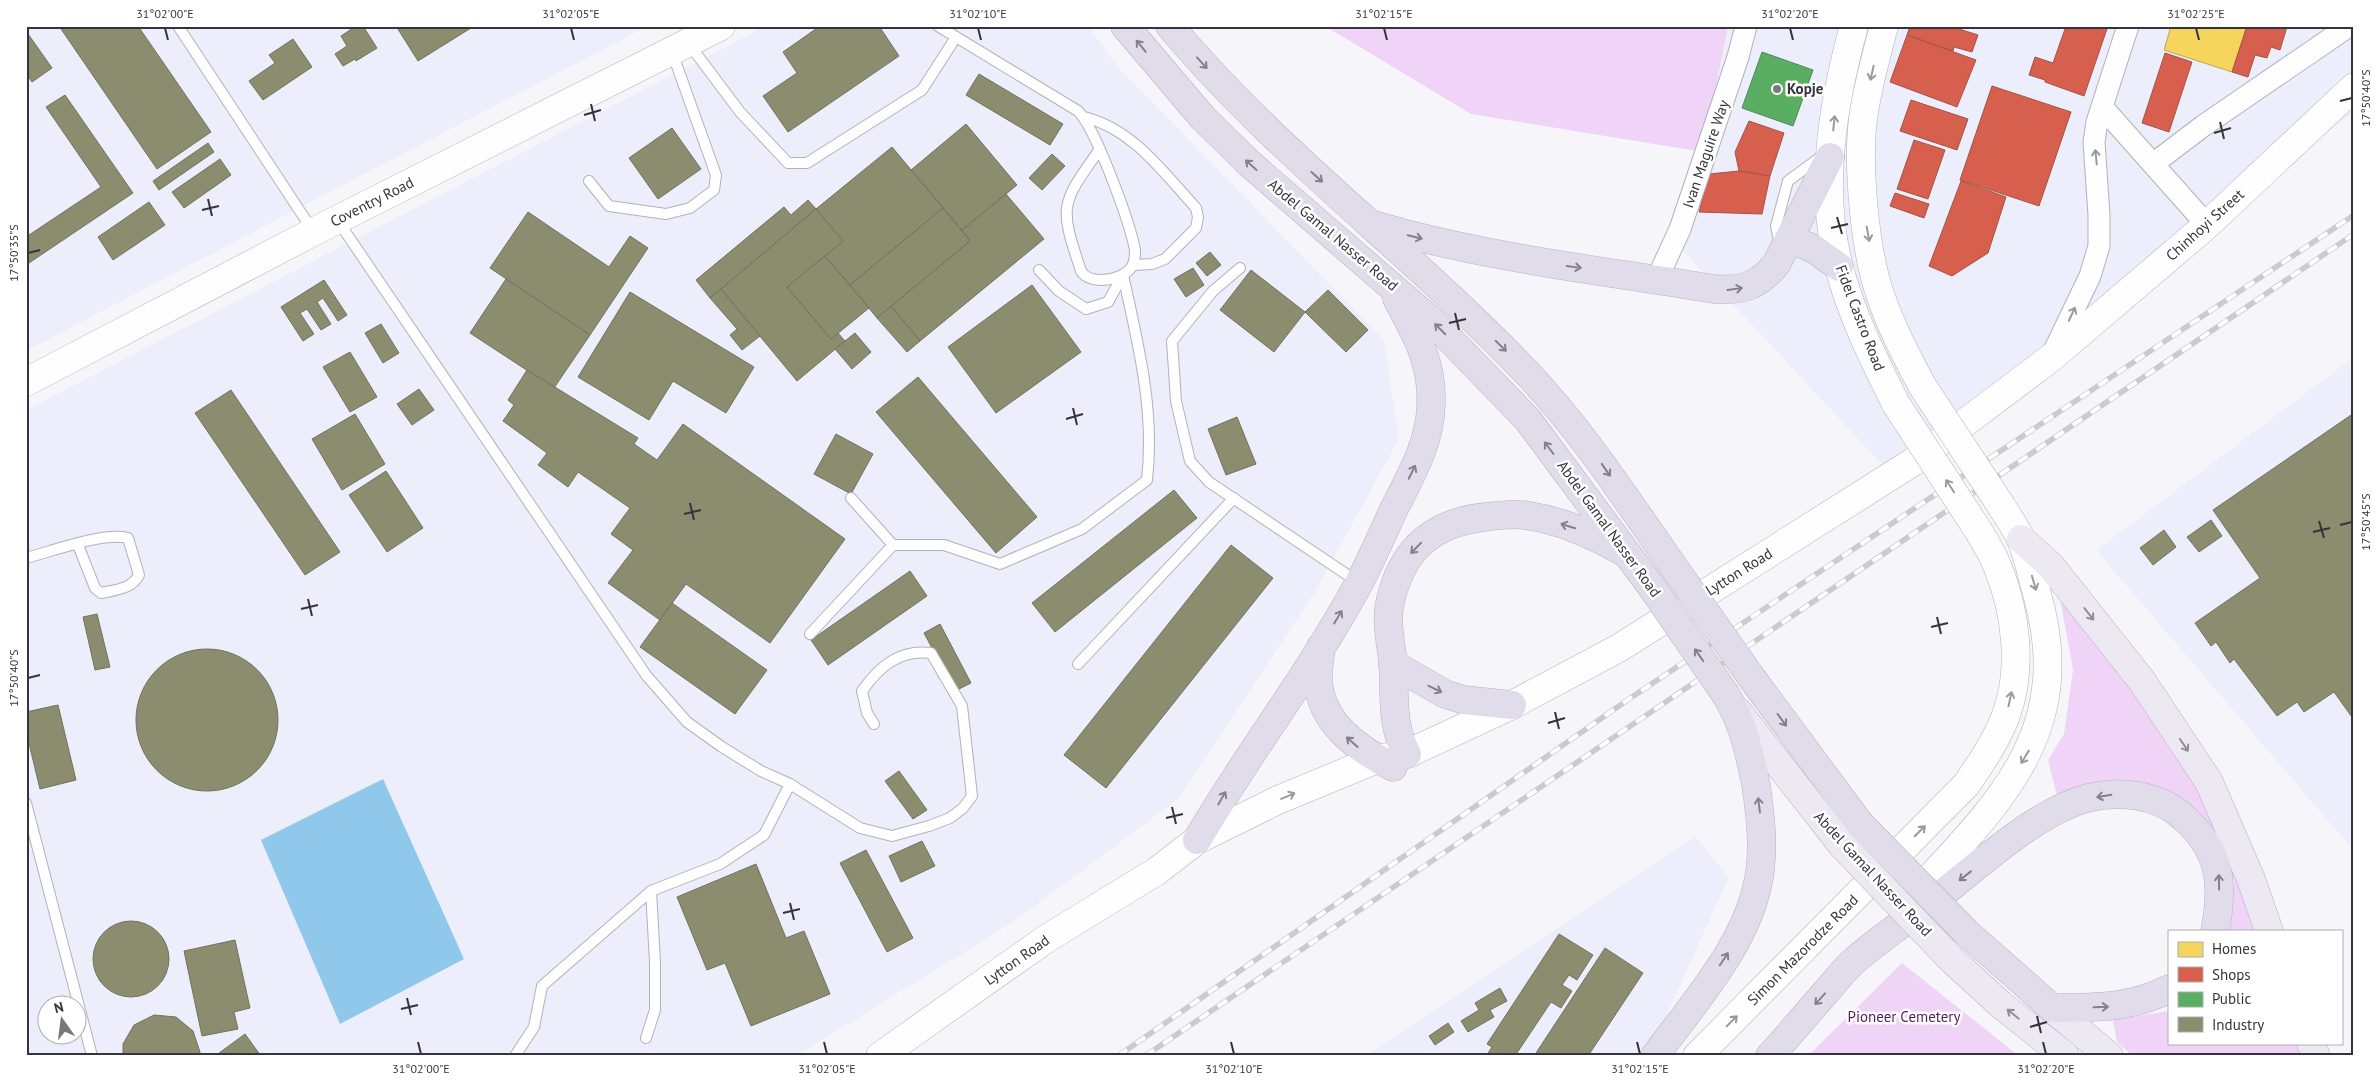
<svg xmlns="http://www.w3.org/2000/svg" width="2380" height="1082" viewBox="0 0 2380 1082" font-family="'PT Sans',sans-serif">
  <rect width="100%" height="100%" fill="#f6f6fa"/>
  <!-- built -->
  <g fill="#edeefb" fill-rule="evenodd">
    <polygon points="26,26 648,26 26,351"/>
    <path d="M766,26H1088L1118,67L1384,340L1399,439L1315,592L1178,799L1012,923L796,1056H26V410ZM48,1004H78V1034H48Z"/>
    <polygon points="1728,26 2354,26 2354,112 1884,467 1678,245 1703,152"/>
    <polygon points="2354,357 2354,851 2096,550"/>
    <polygon points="1695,836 1729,877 1648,1056 1366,1056"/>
  </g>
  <!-- green -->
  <g fill="#f0d4f7">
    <polygon points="1325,26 1728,26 1703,152 1471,114"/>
    <polygon points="2058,587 2120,665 2170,750 2203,791 2258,931 2229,931 2234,882 2223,849 2193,813 2057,796 2048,760 2064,734 2073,670"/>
    <polygon points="1902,963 2019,1056 1808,1056"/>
    <polygon points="2169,1011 2169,1043 2299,1043 2304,1056 2133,1056 2117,1042 2113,1020"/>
  </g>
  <!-- water -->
  <polygon fill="#90c8eb" points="383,779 464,959 340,1024 261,840"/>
  <!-- homes -->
  <polygon fill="#f6d55c" stroke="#bca552" points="2171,26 2247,26 2232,72 2164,50"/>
  <!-- shops -->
  <g fill="#d6604d" stroke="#a55348">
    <polygon points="1910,26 1960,26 1959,29 1978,35 1972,52 1954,47 1953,51 1907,35"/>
    <polygon points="2066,26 2108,26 2084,96 2045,82 2045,80 2029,75 2035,57 2053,63"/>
    <polygon points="2247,26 2287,27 2280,50 2271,47 2267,58 2255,55 2248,77 2232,72"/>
    <polygon points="1907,35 1976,60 1957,107 1890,82"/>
    <polygon points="2165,53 2192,62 2169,132 2142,123"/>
    <polygon points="1992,86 2071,112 2039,206 1960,180"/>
    <polygon points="1911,100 1968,119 1957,150 1900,131"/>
    <polygon points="1749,121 1784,133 1770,176 1739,171 1735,152"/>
    <polygon points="1914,140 1945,150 1928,199 1897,189"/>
    <polygon points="1739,171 1770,176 1762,214 1699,212 1709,174"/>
    <polygon points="1961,181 2006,197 1988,253 1952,276 1929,266"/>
    <polygon points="1895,193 1929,204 1924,218 1890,206"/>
  </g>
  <!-- public -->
  <polygon fill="#5aae61" stroke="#4f8a56" points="1762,52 1813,70 1793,126 1742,108"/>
  <!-- industry -->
  <g fill="#8c8c6e" stroke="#72725f">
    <polygon points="59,26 138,26 211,132 157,169"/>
    <polygon points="356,26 363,26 377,48 356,61 355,59 343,66 335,54 347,46 341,36"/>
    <polygon points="396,26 470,26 471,28 418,61"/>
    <polygon points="820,26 879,26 899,56 788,132 763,96 797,73 783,52"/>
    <polygon points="26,31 52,68 32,82 26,73"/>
    <polygon points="293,39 312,67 263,100 249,81 275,63 269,55"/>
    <polygon points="979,74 1063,124 1050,145 966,95"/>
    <polygon points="65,95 133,193 26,265 26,237 101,187 46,107"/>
    <polygon points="966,124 1017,185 962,230 911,170"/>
    <polygon points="672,128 701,169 658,199 629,158"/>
    <polygon points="208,143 214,152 159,190 153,181"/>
    <polygon points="892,147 943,208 850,285 825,256 843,241 816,209"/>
    <polygon points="1052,154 1065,166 1042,190 1029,178"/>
    <polygon points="220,159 231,175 184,208 172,192"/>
    <polygon points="1006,194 1044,239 920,341 891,306 970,241 962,230"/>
    <polygon points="808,200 816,209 710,298 696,280 784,207 791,215"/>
    <polygon points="149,202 165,225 113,260 98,237"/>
    <polygon points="943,208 970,241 877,318 850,285"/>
    <polygon points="816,209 843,241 787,287 831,339 838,333 845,341 797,381 721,289"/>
    <polygon points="528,212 609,267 630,236 648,248 590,335 490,268"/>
    <polygon points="1210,252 1221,265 1207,276 1196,263"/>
    <polygon points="825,256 869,308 831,339 787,287"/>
    <polygon points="1193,268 1204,285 1186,297 1174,279"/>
    <polygon points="1251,270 1305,312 1274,352 1220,310"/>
    <polygon points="506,279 590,335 554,388 470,333"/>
    <polygon points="324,280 347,315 338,321 323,298 317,302 331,324 321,330 307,309 300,313 314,334 303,341 281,307"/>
    <polygon points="1032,285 1081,352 996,413 948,347"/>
    <polygon points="721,289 760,336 742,350 730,335 737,329 710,298"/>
    <polygon points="1328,290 1368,330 1346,352 1305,312"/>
    <polygon points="630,292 754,367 726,413 673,381 649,420 578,377"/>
    <polygon points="891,306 920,341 907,352 877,318"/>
    <polygon points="381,324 399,353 383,363 365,333"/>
    <polygon points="855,333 871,352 852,369 835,349"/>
    <polygon points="350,352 377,397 350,412 323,367"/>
    <polygon points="527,370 638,438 634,444 657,460 683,424 845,539 770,643 686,584 660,620 608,583 633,550 611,534 630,508 578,472 568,487 538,465 547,453 503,421 514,405 508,400"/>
    <polygon points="918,377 1037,517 996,553 876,412"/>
    <polygon points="419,389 434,410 412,425 397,404"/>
    <polygon points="231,390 340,552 305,575 195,413"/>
    <polygon points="2354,413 2354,720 2334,692 2304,712 2297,702 2277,716 2234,659 2230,663 2216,642 2211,646 2195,623 2260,578 2213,510"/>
    <polygon points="355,414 385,464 342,490 312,439"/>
    <polygon points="1237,417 1256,464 1226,475 1208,429"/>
    <polygon points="836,434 873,454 851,494 814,474"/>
    <polygon points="386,471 423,528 387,552 349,495"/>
    <polygon points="1174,490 1197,518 1055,632 1032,603"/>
    <polygon points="2211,520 2222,536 2199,552 2187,537"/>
    <polygon points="2164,530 2176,547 2153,565 2140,548"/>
    <polygon points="1231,545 1273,578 1106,788 1064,755"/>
    <polygon points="910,571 927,596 828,665 811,640"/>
    <polygon points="672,603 767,670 735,714 640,647"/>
    <polygon points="97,614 110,667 95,670 83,617"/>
    <polygon points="940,624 971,683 955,691 924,633"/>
    <circle cx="207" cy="720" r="71"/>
    <polygon points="58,705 76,780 40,789 26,731 26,712"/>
    <polygon points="899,771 927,810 913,819 885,781"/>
    <polygon points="922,841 935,866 901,882 889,856"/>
    <polygon points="866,850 913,938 887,952 840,863"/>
    <polygon points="756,864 786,938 804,931 830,994 751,1026 725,963 707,970 677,897"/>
    <circle cx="131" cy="959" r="38"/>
    <polygon points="1559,934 1593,955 1577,980 1569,975 1562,985 1572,991 1561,1008 1551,1002 1515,1056 1486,1056 1492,1047 1487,1044"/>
    <polygon points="235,940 250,1008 234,1012 238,1029 202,1036 184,951"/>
    <polygon points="1605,948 1643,973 1588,1056 1534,1056"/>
    <polygon points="1500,988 1507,1001 1490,1010 1494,1017 1468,1032 1461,1021 1479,1010 1475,1003"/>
    <polygon points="154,1015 176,1017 193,1031 200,1052 199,1056 123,1056 123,1044 134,1025"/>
    <polygon points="1448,1023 1454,1032 1435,1045 1429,1036"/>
    <polygon points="245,1034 261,1056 215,1056"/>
  </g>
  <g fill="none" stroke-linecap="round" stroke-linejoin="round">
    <defs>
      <g id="lane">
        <polyline points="178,26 313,231"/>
        <path d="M938,26L1078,111C1096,129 1130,223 1135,250C1135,257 1135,264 1130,269C1120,281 1089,285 1081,271C1059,205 1060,205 1100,149"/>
        <polyline points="689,44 740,112 788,163 807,163 922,90 956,37"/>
        <path d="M1084,117C1133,129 1163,172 1196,208L1198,217L1196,228L1165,259L1152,264L1133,265"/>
        <polyline points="589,181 609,206 666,214 690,208 714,190 716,175 672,52"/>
        <path d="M338,221L646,675L687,722L722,747L761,771L790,784L860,828L892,836L929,826L950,818L963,808L972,796L962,706L931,653C899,649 879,667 862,691L867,713L874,724"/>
        <polyline points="1780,245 1776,226 1788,181 1822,156"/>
        <polyline points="1240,268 1213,291 1172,341 1176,401 1190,461 1209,482 1358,582"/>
        <polyline points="1039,270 1059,291 1086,309 1108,302 1123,275"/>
        <polyline points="851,498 893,545"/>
        <path d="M26,558C53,551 103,532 128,538L139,575C132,589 115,590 101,593L95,588L78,545"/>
        <path d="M810,634L893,545H944L1000,564L1082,529L1147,480C1155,409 1138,344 1123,275"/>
        <polyline points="1078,664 1234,498"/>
        <polyline points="26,803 92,1056"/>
        <polyline points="646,1038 655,1010 655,962 651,891 720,864 764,835 790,784"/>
        <polyline points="515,1056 534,1027 542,986 651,891"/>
      </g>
      <g id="street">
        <polyline points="2103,108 2207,225"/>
        <polyline points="2153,164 2203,126 2349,26"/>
        <polyline points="1657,279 1680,229 1738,57 1746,26"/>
        <polyline points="2053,353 2090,276 2099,246 2099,215 2094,142 2097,122 2128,26"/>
      </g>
      <g id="secondary">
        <path d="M1854,26C1833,103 1818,188 1839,267C1851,314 1874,360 1896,404"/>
        <path d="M1884,26C1876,57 1867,88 1863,119C1857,166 1865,253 1881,297C1892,329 1907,358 1923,387"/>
        <polyline points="26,382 313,232 721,26"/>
        <path d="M1906,904C1993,808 2078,737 2037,594C2032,576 2028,557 2021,539C2016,528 2008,517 2002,507"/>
        <polyline points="880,1056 1046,939 1157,871 1197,840 1278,800 1377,759 1407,754 1512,705 1619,648 1913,462 2051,358 2207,225 2354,87"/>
        <path d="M1697,1056L1966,785C1981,763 1997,740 2006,715C2023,670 2016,612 1998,568C1993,554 1984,540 1976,527"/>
      </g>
      <g id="primary">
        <polyline points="2021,539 2051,566 2142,681 2209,782 2251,879 2269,931"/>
        <polyline points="1738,712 1842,845"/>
        <polyline points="1951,959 2000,1004 2065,1056"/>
        <polyline points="2052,1008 2109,1056"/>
        <polyline points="2311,1043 2316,1056"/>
      </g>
      <g id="highway">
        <polyline points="1125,26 1203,118 1250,164 1436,325 1528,420 1651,586"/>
        <path d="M1170,26C1277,154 1413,253 1528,374C1585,434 1630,505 1678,573"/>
        <path d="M1374,225C1485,258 1601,270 1714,289C1743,291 1759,286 1777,263L1830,157"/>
        <polyline points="1790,239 1814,249 1839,267"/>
        <path d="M1321,647C1320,658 1318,668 1318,679C1320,723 1358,749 1393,767"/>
        <polyline points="1393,664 1445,694 1464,700 1512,705"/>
        <polyline points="1754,681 1860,824"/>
        <path d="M1407,754C1391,726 1395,696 1393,665C1392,646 1386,627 1389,608C1399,553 1429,523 1485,517C1499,515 1515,513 1530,516C1563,521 1593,535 1622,551"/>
        <path d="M1197,840C1248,753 1311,672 1359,583C1371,560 1382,535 1393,511C1410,477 1430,444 1431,405C1433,363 1416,334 1397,299"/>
        <path d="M1966,932L2052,1008C2095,1007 2129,1009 2169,989"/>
        <path d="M1655,1056C1691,1006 1743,949 1757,887C1765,854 1761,819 1756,785C1750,755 1743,722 1726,695"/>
        <path d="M1770,1056C1789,1035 1807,1014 1825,993C1834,983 1843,971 1853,962C1879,939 1909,919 1937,898C1979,865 2037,811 2088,798C2120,790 2159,794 2184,818C2221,851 2224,884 2215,931"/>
      </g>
    </defs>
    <!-- lane casing -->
    <use href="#lane" stroke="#b2b2b7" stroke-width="12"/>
    <!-- street casing -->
    <use href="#street" stroke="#b2b2b7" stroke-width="23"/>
    <!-- secondary casing -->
    <use href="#secondary" stroke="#b2b2b7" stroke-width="29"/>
    <!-- primary casing -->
    <use href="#primary" stroke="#b6b1c1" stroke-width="29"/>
    <!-- highway casing -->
    <use href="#highway" stroke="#b6b1c1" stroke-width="29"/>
    <!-- lane -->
    <use href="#lane" stroke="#fefefe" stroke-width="10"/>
    <!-- street -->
    <use href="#street" stroke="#fefefe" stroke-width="21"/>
    <!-- secondary -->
    <use href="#secondary" stroke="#fefefe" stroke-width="28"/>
    <!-- primary -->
    <use href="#primary" stroke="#ede9f2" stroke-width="28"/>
    <!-- highway -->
    <use href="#highway" stroke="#e1dcea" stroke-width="28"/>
    <defs>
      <g id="rail">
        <polyline points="1118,1056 1629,699 2354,215"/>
        <polyline points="1145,1056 2354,234"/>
      </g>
    </defs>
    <!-- rail casing -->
    <use href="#rail" stroke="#cbcbcc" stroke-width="5.5"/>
    <!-- rail -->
    <use href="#rail" stroke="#fff" stroke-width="4" stroke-dasharray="11" stroke-linecap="butt"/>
    <defs>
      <g id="secondary-bridge">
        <polyline points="1923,387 2002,507"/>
        <polyline points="1896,404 1976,527"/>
      </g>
      <polyline id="primary-bridge" points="1842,845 1951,959"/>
      <g id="highway-bridge">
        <polyline points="1678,573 1754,681"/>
        <polyline points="1651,586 1726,695"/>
        <polyline points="1860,824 1966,932"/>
      </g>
    </defs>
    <!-- secondary-bridge casing -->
    <use href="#secondary-bridge" stroke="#b2b2b7" stroke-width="29" stroke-linecap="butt"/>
    <!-- primary-bridge casing -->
    <use href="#primary-bridge" stroke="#b6b1c1" stroke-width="29" stroke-linecap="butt"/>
    <!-- highway-bridge casing -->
    <use href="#highway-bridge" stroke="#b6b1c1" stroke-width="29" stroke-linecap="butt"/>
    <!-- secondary-bridge -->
    <use href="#secondary-bridge" stroke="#fefefe" stroke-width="28"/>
    <!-- primary-bridge -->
    <use href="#primary-bridge" stroke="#ede9f2" stroke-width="28"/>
    <!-- highway-bridge -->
    <use href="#highway-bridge" stroke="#e1dcea" stroke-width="28"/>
  </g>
  <!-- one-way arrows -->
  <defs><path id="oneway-shaft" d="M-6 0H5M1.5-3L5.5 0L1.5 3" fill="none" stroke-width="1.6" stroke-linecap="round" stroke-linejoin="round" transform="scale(1.25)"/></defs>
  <g stroke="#82808a">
    <use href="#oneway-shaft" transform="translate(1141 46) rotate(-129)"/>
    <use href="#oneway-shaft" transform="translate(1202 63) rotate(48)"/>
    <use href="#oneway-shaft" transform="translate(1251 165) rotate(-138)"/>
    <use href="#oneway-shaft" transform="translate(1317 177) rotate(42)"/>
    <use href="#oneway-shaft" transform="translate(1415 237) rotate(14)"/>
    <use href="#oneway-shaft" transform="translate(1574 267) rotate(8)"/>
    <use href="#oneway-shaft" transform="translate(1735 289) rotate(-8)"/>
    <use href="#oneway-shaft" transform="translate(1440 329) rotate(-135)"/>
    <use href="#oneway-shaft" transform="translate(1501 346) rotate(45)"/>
    <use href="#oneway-shaft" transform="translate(1549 448) rotate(-127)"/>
    <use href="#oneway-shaft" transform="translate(1606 470) rotate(55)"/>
    <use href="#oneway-shaft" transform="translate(1412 472) rotate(-64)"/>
    <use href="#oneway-shaft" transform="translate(1568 526) rotate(-163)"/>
    <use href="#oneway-shaft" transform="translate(1416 548) rotate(134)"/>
    <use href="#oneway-shaft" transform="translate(1338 617) rotate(-59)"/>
    <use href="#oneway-shaft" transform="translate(1699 655) rotate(-125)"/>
    <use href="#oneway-shaft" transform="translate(1435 689) rotate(26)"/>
    <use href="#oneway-shaft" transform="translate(1782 720) rotate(54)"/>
    <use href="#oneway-shaft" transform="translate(1352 742) rotate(-138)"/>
    <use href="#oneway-shaft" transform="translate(2104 796) rotate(171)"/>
    <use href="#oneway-shaft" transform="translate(1222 798) rotate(-60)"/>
    <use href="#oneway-shaft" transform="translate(1759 805) rotate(-97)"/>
    <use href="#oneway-shaft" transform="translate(1965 876) rotate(142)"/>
    <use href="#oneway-shaft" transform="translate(2219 882) rotate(-91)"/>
    <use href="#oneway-shaft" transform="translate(1724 959) rotate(-56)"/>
    <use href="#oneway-shaft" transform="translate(1820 999) rotate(132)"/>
    <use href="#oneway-shaft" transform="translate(2101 1007) rotate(-2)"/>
  </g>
  <g stroke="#999a9d">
    <use href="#oneway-shaft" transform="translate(1872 73) rotate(103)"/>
    <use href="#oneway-shaft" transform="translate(1834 123) rotate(-84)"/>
    <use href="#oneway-shaft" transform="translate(2096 157) rotate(-96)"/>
    <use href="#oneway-shaft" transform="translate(1868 234) rotate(80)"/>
    <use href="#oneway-shaft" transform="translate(2072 314) rotate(-65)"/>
    <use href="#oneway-shaft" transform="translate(1950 486) rotate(-123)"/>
    <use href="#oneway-shaft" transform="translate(2034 583) rotate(74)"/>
    <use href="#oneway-shaft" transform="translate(2010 699) rotate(-78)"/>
    <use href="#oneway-shaft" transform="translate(2025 757) rotate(121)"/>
    <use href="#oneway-shaft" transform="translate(1288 796) rotate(-23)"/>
    <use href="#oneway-shaft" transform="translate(1920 831) rotate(-45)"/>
    <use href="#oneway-shaft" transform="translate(1732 1021) rotate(-45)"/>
  </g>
  <g stroke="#908f97">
    <use href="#oneway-shaft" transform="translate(2089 614) rotate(52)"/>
    <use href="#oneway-shaft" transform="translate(2184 745) rotate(56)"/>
    <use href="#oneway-shaft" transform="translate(2013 1014) rotate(-141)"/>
  </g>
  <!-- ticks -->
  <path fill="none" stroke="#34353c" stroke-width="2" d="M165,28L168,40M571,28L574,40M978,28L981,40M1384,28L1387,40M1790,28L1793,40M2196,28L2199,40M2340,101L2352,98M591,104L595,121M584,115L601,110M2220,122L2224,139M2214,133L2231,128M208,199L212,216M202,210L219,206M1837,217L1842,234M1831,228L1848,224M28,253L40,250M1455,313L1459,330M1449,323L1466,319M1073,408L1077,425M1066,419L1083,414M690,503L694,520M684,514L701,510M2319,521L2324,538M2340,525L2352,522M2313,532L2330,528M308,599L312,616M301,609L318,605M1937,617L1941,634M1931,627L1948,623M28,678L40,675M1555,712L1559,729M1548,723L1565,718M1172,807L1176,824M1166,818L1183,814M790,903L794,920M783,913L800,909M407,998L411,1015M401,1009L418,1005M2037,1016L2041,1033M2030,1027L2047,1022M418,1042L421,1054M824,1042L827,1054M1231,1042L1234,1054M1637,1042L1640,1054M2043,1042L2046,1054"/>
  <!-- markers -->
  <circle fill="#78797e" stroke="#fff" stroke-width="2" cx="1777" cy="89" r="5"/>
  <g text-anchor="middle" stroke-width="5" stroke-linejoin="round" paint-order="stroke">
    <!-- poi labels -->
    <g font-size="15" font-weight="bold" fill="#34353c" stroke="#fff" text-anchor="start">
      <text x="1787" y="94">Kopje</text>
    </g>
    <!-- street labels -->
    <g font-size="15" fill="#34353c" stroke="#fff">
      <text transform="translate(1706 154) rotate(-71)" y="5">Ivan Maguire Way</text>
      <text transform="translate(372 202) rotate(-27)" y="5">Coventry Road</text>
      <text transform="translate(2205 225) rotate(-42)" y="5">Chinhoyi Street</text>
      <text transform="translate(1333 235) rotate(40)" y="5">Abdel Gamal Nasser Road</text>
      <text transform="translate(1860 318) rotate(69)" y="5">Fidel Castro Road</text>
      <text transform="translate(1609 529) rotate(54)" y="5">Abdel Gamal Nasser Road</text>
      <text transform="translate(1739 572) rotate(-32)" y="5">Lytton Road</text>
      <text transform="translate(1873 874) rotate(47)" y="5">Abdel Gamal Nasser Road</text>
      <text transform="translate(1803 950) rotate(-45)" y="5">Simon Mazorodze Road</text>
      <text transform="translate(1017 960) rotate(-35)" y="5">Lytton Road</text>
    </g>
    <!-- park labels -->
    <g font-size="15" fill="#591a64" stroke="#fff">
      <text x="1904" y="1022">Pioneer Cemetery</text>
    </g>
  </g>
  <!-- border -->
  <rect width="2380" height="1082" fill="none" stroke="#ffffff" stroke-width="55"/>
  <!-- legend -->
  <rect x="2168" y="930" width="175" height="115" fill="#ffffff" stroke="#aeaeb1"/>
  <rect x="2178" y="942" width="25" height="15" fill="#f6d55c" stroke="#aeaeb1"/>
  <text x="2212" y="954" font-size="15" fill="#34353c">Homes</text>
  <rect x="2178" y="967" width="25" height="15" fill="#d6604d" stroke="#aeaeb1"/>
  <text x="2212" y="980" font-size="15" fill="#34353c">Shops</text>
  <rect x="2178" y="992" width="25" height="15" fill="#5aae61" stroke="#aeaeb1"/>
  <text x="2212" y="1004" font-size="15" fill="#34353c">Public</text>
  <rect x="2178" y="1017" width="25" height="15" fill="#8c8c6e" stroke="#aeaeb1"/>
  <text x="2212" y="1030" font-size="15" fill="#34353c">Industry</text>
  <!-- north arrow -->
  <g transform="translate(62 1020) rotate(346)"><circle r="24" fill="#ffffff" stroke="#aeaeb1"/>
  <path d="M0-4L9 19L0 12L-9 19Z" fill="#78797e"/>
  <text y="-8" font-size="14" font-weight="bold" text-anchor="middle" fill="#34353c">N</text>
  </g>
  <rect x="28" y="28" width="2324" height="1026" fill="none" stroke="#34353c" stroke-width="2"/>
  <g font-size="12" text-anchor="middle" fill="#34353c">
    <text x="165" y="18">31°02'00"E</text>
    <text x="571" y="18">31°02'05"E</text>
    <text x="978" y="18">31°02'10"E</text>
    <text x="1384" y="18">31°02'15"E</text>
    <text x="1790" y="18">31°02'20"E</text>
    <text x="2196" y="18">31°02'25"E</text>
    <text transform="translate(2366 98) rotate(-90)" y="4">17°50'40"S</text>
    <text transform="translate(14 253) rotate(-90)" y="4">17°50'35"S</text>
    <text transform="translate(2366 522) rotate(-90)" y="4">17°50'45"S</text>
    <text transform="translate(14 678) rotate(-90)" y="4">17°50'40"S</text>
    <text x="421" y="1073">31°02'00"E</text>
    <text x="827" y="1073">31°02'05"E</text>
    <text x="1234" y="1073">31°02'10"E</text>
    <text x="1640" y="1073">31°02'15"E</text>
    <text x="2046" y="1073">31°02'20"E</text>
  </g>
</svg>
